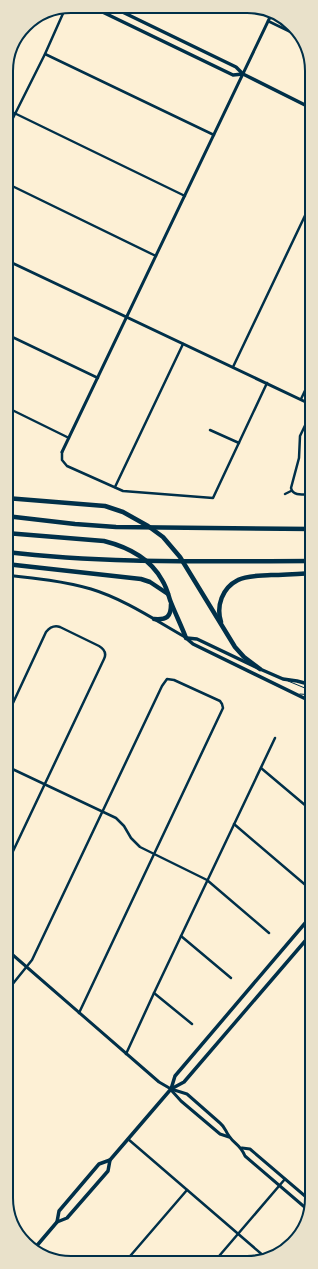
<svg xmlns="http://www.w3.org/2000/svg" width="318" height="1269" viewBox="0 0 318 1269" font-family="'Work Sans',sans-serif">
  <rect width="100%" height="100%" fill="#fdf0d5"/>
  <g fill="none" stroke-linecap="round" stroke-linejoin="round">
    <!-- service -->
    <g stroke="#003049" stroke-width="1">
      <polyline points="288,681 312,691"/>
      <polyline points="300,694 312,695"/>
    </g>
    <!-- minor -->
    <g stroke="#003049" stroke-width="2.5">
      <polyline points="263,8 265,9"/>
      <polyline points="268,21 299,36"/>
      <polyline points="45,54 214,135"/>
      <polyline points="6,109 185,196"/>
      <polyline points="6,132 45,54 65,9"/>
      <polyline points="6,183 156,256"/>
      <polyline points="6,334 98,378"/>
      <polyline points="233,367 311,203"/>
      <polyline points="301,399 312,376"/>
      <polyline points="6,407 69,438"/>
      <path d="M312,411L300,436L299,458L291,488C293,497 304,494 312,494"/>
      <polyline points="210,430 239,443"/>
      <polyline points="62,452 62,460 67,466 123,491 213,498 267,383"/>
      <polyline points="6,475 11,475"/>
      <polyline points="115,487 183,344"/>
      <polyline points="285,494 291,491"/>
      <path d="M6,718L46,632C50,627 54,625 60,627L99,646C104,649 107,653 104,659L6,866"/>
      <polyline points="6,766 116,818 124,826 131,838 140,847 207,880 269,933"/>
      <polyline points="261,768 312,811"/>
      <polyline points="234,824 309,888"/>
      <polyline points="181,936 231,978"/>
      <polyline points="7,991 32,960 162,686 167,679 174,680 220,701 222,704 223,708 79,1013"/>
      <polyline points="154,993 192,1024"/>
      <polyline points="126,1054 154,993 275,738"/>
      <polyline points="128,1139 265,1257"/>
      <polyline points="125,1262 187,1190"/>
      <polyline points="214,1262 285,1179"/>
    </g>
    <!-- tertiary -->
    <g stroke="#003049" stroke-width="3">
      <polyline points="6,260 312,405"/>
      <polyline points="62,452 272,13"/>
      <path d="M6,575C34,578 63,581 91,589C124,599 155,620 185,637"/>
      <path d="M6,949L159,1082L171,1089L187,1094L220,1123C226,1128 225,1131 229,1136C235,1145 240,1144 245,1156L308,1210"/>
      <polyline points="172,1091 181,1101 220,1134 229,1137"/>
      <polyline points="242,1148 250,1149 312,1202"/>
    </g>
    <!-- secondary -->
    <g stroke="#003049" stroke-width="3.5">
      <polyline points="186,638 193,644 312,702"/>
      <polyline points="187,638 197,639 260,669 283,679 297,681 312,685"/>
    </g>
    <!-- primary -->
    <g stroke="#003049" stroke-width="3.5">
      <polyline points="90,6 233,75 243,74"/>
      <polyline points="110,6 236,67 243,74 311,108"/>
      <polyline points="171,1089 175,1076 312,915"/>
      <polyline points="57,1222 59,1211 99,1164 110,1160"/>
      <polyline points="34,1249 57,1222 67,1218 108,1171 110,1160 171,1089 184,1082 312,933"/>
    </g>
    <!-- motorway -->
    <g stroke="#003049" stroke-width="4.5">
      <polyline points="6,498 105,506 123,512 148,526 163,537 180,557 235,647 244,657 260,669"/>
      <polyline points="6,516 75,524 116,527 312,529"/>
      <path d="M6,533L104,541C128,547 150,558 162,580C166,586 168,593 170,600C175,613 181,625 186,638"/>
      <path d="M6,552C107,564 210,561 312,561"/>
      <polyline points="6,564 141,579 150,582 168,594"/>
      <path d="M154,619C167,620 171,617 171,604"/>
      <path d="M221,622C216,606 222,588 238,580C247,575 261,576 271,575C285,575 298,574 312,573"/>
    </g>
  </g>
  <!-- crop -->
  <path d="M0 0H318V1269H0ZM71 13H247A58 58 0 0 1 305 71V1198A58 58 0 0 1 247 1256H71A58 58 0 0 1 13 1198V71A58 58 0 0 1 71 13Z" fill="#e9e1ca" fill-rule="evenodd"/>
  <path fill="none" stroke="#003049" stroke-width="2" d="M71 13H247A58 58 0 0 1 305 71V1198A58 58 0 0 1 247 1256H71A58 58 0 0 1 13 1198V71A58 58 0 0 1 71 13Z"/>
</svg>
